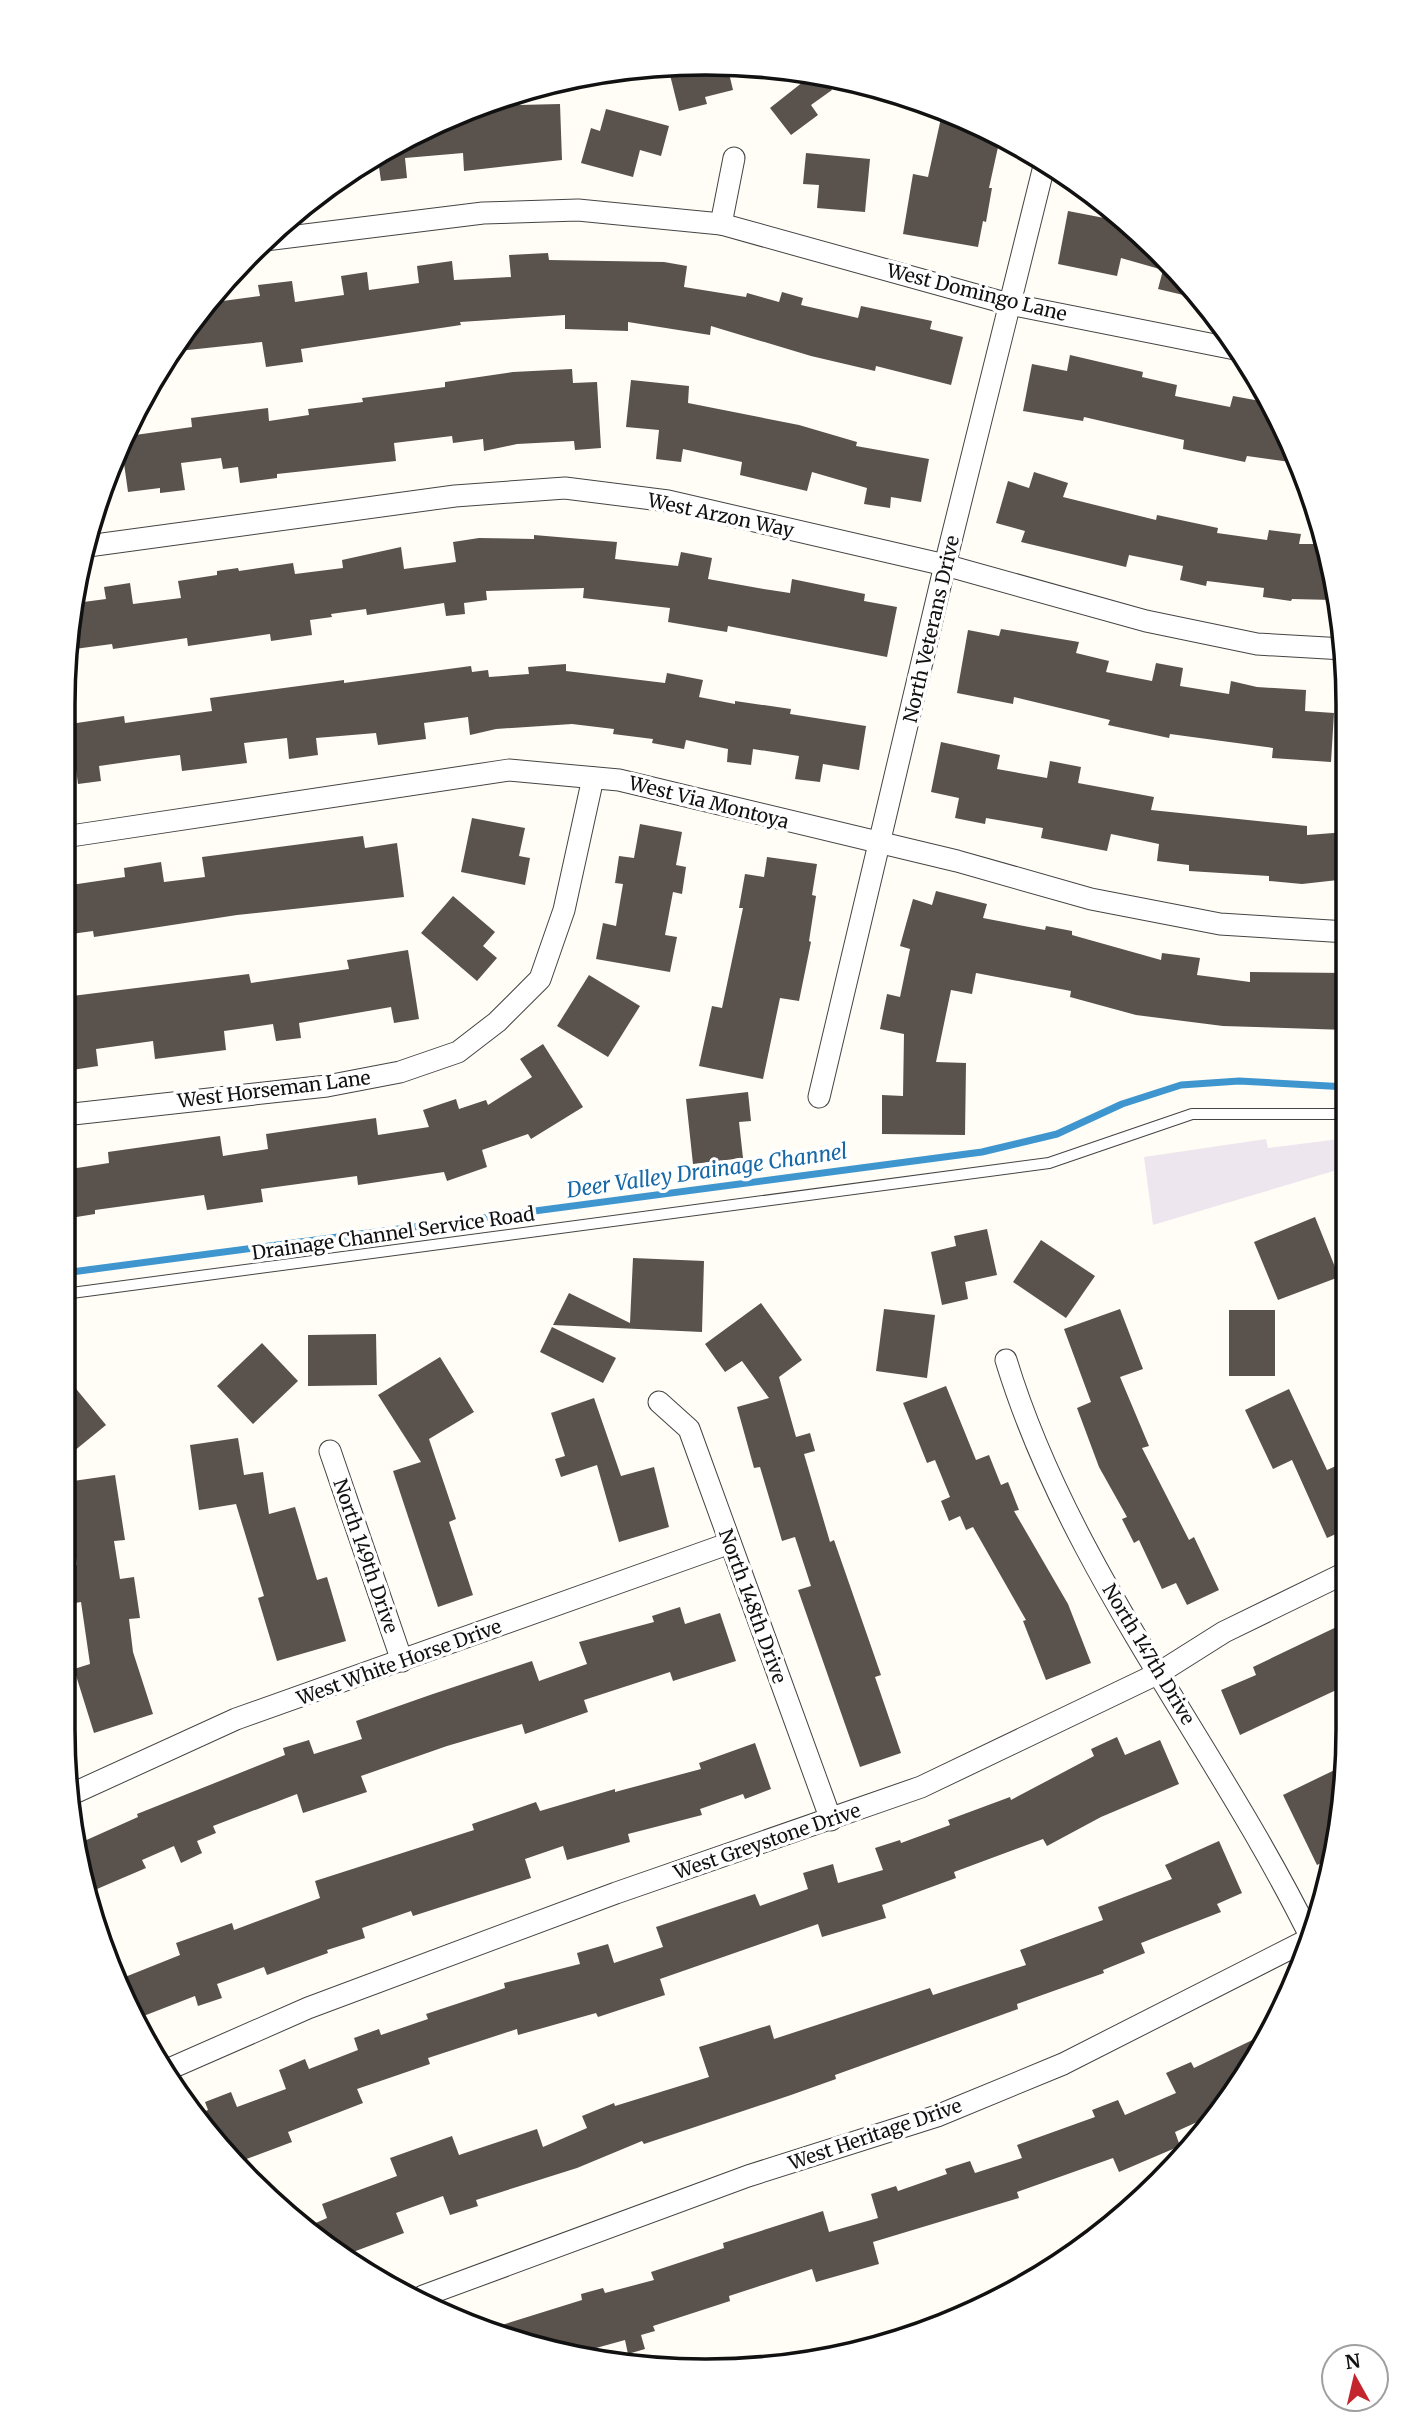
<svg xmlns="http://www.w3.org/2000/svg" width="1411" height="2434" viewBox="0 0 1411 2434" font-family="Merriweather,serif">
  <rect width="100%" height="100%" fill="#fffdf5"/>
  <!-- industrial -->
  <polygon fill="#eee6ef" points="1347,1138 1347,1167 1153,1225 1144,1157 1266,1139 1268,1148"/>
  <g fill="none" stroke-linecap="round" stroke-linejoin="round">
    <!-- stream -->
    <polyline stroke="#3f96cf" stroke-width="7" points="64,1273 982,1152 1057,1134 1122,1104 1181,1085 1239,1081 1347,1087"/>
  </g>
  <!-- building -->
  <g fill="#5a524d">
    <polygon points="705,63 727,65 733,90 705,97 707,104 679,111 668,67"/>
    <polygon points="813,74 820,74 832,90 811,105 818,115 791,135 770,108"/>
    <polygon points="560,104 562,160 464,171 463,153 405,158 407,178 381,181 378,160 368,161 459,112 478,106"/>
    <polygon points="606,109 669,126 661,156 640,150 633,177 581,163 591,128 600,131"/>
    <polygon points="943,109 1000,138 989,188 992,188 986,222 983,221 978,247 903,234 913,174 928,177"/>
    <polygon points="806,153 870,159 865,212 817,208 819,185 803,184"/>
    <polygon points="1068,211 1125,222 1160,251 1196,298 1158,289 1163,270 1121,258 1117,276 1058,264"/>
    <polygon points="548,253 549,260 664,262 687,266 684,287 746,297 747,293 779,302 782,292 803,298 801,305 858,318 861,306 932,321 930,329 963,337 951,385 876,366 875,371 811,356 711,326 710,335 628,322 628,331 565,329 565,315 460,322 461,325 301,349 303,362 266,367 262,342 169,352 208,303 260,296 258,285 292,281 295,302 344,295 341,276 367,272 369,290 419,283 417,266 452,261 454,280 511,277 509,255"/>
    <polygon points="1070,355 1143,372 1142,377 1177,385 1175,396 1230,407 1233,396 1271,403 1298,463 1247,456 1245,462 1183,449 1184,440 1084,417 1083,421 1023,411 1032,364 1067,371"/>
    <polygon points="572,369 573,383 597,382 601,448 575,450 574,441 517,444 484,451 483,439 453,443 452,436 394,443 396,461 277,474 277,478 240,483 238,467 223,469 221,458 181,463 185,490 160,493 160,488 128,492 122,449 128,436 192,427 191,418 268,408 269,421 309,415 308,409 363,402 362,398 445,387 445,382 513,372"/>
    <polygon points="631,380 689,386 688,403 799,425 857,442 856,446 929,459 921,502 891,497 890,508 864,504 867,488 812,472 807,491 740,475 742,462 683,449 681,462 656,459 659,430 626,427"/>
    <polygon points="1034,472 1068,483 1063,497 1156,520 1157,515 1218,528 1217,533 1267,540 1269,530 1301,534 1299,544 1323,544 1334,600 1292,599 1291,601 1263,597 1264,588 1207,581 1206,586 1180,580 1183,566 1129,555 1126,567 1021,542 1025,531 996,523 1008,481 1029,488"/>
    <polygon points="534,535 617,542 615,559 678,566 681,552 712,558 708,579 758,588 790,593 792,579 865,594 864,601 897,607 887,657 728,626 727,632 668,622 670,608 583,598 584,588 486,591 487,600 464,603 465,614 446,616 444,603 367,615 366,609 331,614 332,617 310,620 312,635 271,641 270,634 188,646 187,638 113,649 112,644 67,650 76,603 106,599 104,587 130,583 133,604 181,598 178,581 217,575 217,571 238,568 239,571 293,563 295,574 343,568 342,560 401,547 404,569 456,562 453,542 479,538 534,539"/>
    <polygon points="1001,629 1079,642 1076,653 1109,661 1106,672 1152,681 1156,663 1183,668 1180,686 1229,694 1231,681 1257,687 1306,690 1305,711 1334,713 1331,762 1272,758 1273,748 1170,734 1169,738 1108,725 1110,720 1014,697 1013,704 957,693 968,630 999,636"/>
    <polygon points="566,664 566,671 665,683 667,673 703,680 699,697 735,704 735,701 791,709 790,714 866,726 859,770 823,764 820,782 795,779 799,756 753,749 751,765 727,762 728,749 686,740 684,749 652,743 653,739 613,734 614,729 572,724 496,729 470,735 468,717 424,723 426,739 378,745 376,733 316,738 318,755 289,759 287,738 244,743 247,763 182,771 180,755 148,759 99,766 101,781 78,784 70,724 124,716 125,723 212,711 210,698 344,680 344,683 471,666 472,672 488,670 489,677 529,674 528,667"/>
    <polygon points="941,742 1000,755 997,769 1047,778 1050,761 1081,767 1078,783 1154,797 1151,810 1307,826 1307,835 1347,832 1347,879 1302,884 1269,881 1269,876 1189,871 1189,865 1157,861 1159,844 1111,834 1107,851 1041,838 1043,828 986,818 985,824 955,818 959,798 931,792"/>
    <polygon points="472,818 525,828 519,856 530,858 525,885 461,872"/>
    <polygon points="640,824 682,832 676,865 686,867 682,894 673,892 665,935 677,937 670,972 596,959 603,923 616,926 623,884 615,883 619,856 634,858"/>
    <polygon points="363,836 365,848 397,843 404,897 237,915 94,937 93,931 64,935 64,886 125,877 124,868 161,862 164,882 205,877 202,857"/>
    <polygon points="767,857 817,864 812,895 816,896 809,941 811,942 799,1001 780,998 763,1079 699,1066 712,1006 722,1008 743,908 739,908 745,874 764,877"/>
    <polygon points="936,891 987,904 983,918 1045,930 1046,926 1072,931 1072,935 1161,960 1162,953 1200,958 1197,975 1250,982 1250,972 1347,973 1347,1030 1223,1026 1136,1015 1070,997 1071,991 976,973 972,994 951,990 936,1062 966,1063 965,1135 882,1134 882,1095 903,1096 904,1034 880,1029 887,994 900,997 910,949 900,946 913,899 932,905"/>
    <polygon points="453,896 495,932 483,946 497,958 477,981 421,933"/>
    <polygon points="408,950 419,1019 394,1023 391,1007 299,1023 301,1038 276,1041 273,1024 224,1031 226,1050 155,1059 153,1041 96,1049 98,1066 72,1070 70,1051 64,1051 64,997 249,974 251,983 349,969 347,960"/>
    <polygon points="589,975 640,1006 608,1057 557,1026"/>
    <polygon points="543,1044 583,1107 531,1139 528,1134 482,1150 487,1167 447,1181 444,1172 358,1185 357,1176 261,1189 263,1202 207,1210 204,1195 95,1210 95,1214 64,1219 64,1170 109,1163 108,1152 220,1136 223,1156 268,1149 266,1134 376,1118 378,1135 429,1127 423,1110 456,1099 459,1109 486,1100 488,1105 532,1077 520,1059"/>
    <polygon points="748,1092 751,1121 739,1122 743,1158 693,1164 686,1099"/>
    <polygon points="1315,1217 1339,1277 1278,1300 1254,1242"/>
    <polygon points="987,1229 997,1275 965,1282 968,1299 942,1305 931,1252 956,1246 954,1236"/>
    <polygon points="1041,1240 1095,1276 1066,1318 1013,1282"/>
    <polygon points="633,1258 704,1261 702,1332 553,1325 569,1293 630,1323"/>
    <polygon points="761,1303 802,1360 779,1377 796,1437 810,1433 815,1451 804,1454 830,1542 834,1540 881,1675 875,1677 901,1753 860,1767 798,1590 811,1586 795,1537 782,1541 760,1467 754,1468 737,1407 769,1398 742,1361 725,1372 705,1344"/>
    <polygon points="884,1309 935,1315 927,1378 876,1371"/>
    <polygon points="1120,1309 1143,1369 1120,1377 1149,1446 1142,1448 1189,1540 1194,1537 1219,1590 1187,1605 1176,1583 1162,1589 1139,1540 1134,1543 1122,1519 1127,1517 1099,1467 1077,1408 1091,1402 1064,1329"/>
    <rect x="1229" y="1310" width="46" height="66"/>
    <polygon points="552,1327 616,1358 603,1383 540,1352"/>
    <polygon points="376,1334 377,1385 308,1386 308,1335"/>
    <polygon points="262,1343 298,1381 253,1424 217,1386"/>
    <polygon points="440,1357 474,1412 429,1439 456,1519 449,1522 473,1595 438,1607 393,1471 421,1462 378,1395"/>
    <polygon points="63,1373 106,1425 63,1460"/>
    <polygon points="946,1386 976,1460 989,1455 1001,1485 1008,1482 1019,1510 1014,1511 1068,1604 1091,1663 1046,1680 1023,1621 1026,1620 973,1527 966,1530 960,1516 949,1521 941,1501 950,1497 935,1460 927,1463 903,1403"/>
    <polygon points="1289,1389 1327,1470 1347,1461 1347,1529 1327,1538 1292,1460 1273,1469 1245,1410"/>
    <polygon points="594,1398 621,1476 654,1467 669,1527 619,1542 597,1465 561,1477 555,1459 565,1456 551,1413"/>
    <polygon points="238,1438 244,1475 263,1472 269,1514 295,1507 317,1580 327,1577 346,1641 277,1661 258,1598 264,1596 236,1504 199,1510 190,1445"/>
    <polygon points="115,1475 125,1540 114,1541 120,1579 134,1577 140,1618 129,1619 133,1652 153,1714 94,1733 74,1669 90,1664 81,1602 63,1605 63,1567 77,1565 66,1482"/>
    <polygon points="680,1607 685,1624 720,1613 736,1661 673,1681 670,1672 584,1700 588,1712 525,1734 522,1724 447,1746 361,1776 367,1792 303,1813 297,1794 213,1826 216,1833 197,1841 202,1853 181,1863 174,1846 142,1860 146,1868 90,1892 82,1842 138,1817 137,1814 285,1755 283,1748 309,1740 314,1754 362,1739 356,1721 430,1695 532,1661 539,1681 587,1664 579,1642 654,1622 652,1616"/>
    <polygon points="1347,1622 1347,1685 1240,1735 1221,1690 1256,1675 1253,1667"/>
    <polygon points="1117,1737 1125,1755 1160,1740 1179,1784 1101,1817 1047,1846 1043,1839 954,1872 956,1878 882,1905 886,1918 822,1937 818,1924 660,1979 665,1995 598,2017 596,2013 518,2035 517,2029 428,2058 430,2064 357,2089 363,2103 288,2132 292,2142 241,2161 194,2116 208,2110 205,2102 231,2092 237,2107 286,2089 279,2070 305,2059 309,2069 358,2050 354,2038 379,2029 381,2035 428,2019 426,2014 505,1988 504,1983 580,1964 577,1953 608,1944 614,1963 663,1947 656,1927 755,1894 760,1906 808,1889 803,1873 833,1864 838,1883 883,1870 875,1848 900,1840 901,1843 950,1825 948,1820 1010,1797 1011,1800 1094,1756 1091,1749"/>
    <polygon points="755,1743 771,1789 745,1799 743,1794 700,1809 702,1815 628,1834 630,1842 567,1860 563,1846 525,1859 531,1878 413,1916 411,1911 362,1928 365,1938 327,1950 328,1953 267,1975 264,1967 217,1984 222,1998 198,2006 195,1996 141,2017 120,1979 180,1955 176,1943 232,1923 234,1930 320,1898 315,1881 474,1830 472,1824 536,1802 540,1811 615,1789 615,1792 701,1769 699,1763"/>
    <polygon points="1347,1764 1329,1859 1317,1865 1283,1795"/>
    <polygon points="1219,1841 1242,1893 1217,1904 1221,1912 1141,1943 1145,1953 1103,1970 1104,1973 1017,2004 1018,2009 835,2075 836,2079 791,2095 644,2144 642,2141 577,2168 476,2200 478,2206 450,2215 443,2196 396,2213 404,2233 345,2255 341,2255 309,2226 327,2218 322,2204 397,2176 390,2158 452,2136 459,2155 537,2129 543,2147 587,2128 582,2116 614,2103 615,2106 709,2077 699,2047 770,2025 774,2039 930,1988 933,1995 1026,1965 1020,1950 1103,1920 1098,1907 1172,1879 1165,1865"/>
    <polygon points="1265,2034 1240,2085 1215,2114 1175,2132 1180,2146 1119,2172 1113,2158 1017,2192 1019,2198 873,2242 879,2264 816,2282 812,2269 729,2296 730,2301 653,2326 655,2331 641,2335 645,2349 628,2354 625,2340 578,2353 539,2349 492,2328 582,2300 581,2294 603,2288 605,2293 654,2280 651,2272 724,2248 723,2243 823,2211 829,2232 878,2218 871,2194 896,2186 898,2191 947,2174 945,2169 970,2161 975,2173 1022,2158 1017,2145 1095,2117 1092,2110 1118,2100 1125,2115 1176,2093 1166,2073 1191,2062 1194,2068"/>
  </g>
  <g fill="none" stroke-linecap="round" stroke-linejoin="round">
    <defs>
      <polyline id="lane" points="64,1294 1049,1163 1192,1114 1347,1114"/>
      <g id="street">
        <polyline points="721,224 734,158"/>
        <polyline points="265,240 483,213 578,210 721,224 1009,304 1235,349"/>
        <polyline points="88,546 455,496 565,488 668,501 945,565 1146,621 1257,644 1344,649"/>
        <polyline points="64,837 509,770 619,780 957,861 1091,899 1220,924 1347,932"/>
        <polyline points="819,1097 945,565 1045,162"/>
        <polyline points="64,1115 327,1086 400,1072 458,1052 497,1022 540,979 564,910 593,778"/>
        <path d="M1006,1360C1070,1570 1216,1744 1312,1940"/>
        <polyline points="659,1402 689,1429 831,1820"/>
        <polyline points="330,1451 402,1661"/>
        <polyline points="74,1793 236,1719 730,1543"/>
        <polyline points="169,2069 308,2008 616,1893 921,1787 1159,1673 1224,1632 1347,1572"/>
        <polyline points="423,2296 748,2176 937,2116 1063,2064 1313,1937"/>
      </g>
    </defs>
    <!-- lane casing -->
    <use href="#lane" stroke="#444" stroke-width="12"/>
    <!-- street casing -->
    <use href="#street" stroke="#444" stroke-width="23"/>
    <!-- lane -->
    <use href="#lane" stroke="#fff" stroke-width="10"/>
    <!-- street -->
    <use href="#street" stroke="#fff" stroke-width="21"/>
  </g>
  <g text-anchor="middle" stroke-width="7" stroke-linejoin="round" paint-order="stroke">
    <!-- street labels -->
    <g font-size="19" fill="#111" stroke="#fff">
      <text transform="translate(977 292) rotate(14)" y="7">West Domingo Lane</text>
      <text transform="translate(721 515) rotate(12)" y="7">West Arzon Way</text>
      <text transform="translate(931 629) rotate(-77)" y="7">North Veterans Drive</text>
      <text transform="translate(709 802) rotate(14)" y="7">West Via Montoya</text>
      <text transform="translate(274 1089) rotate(-7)" y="7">West Horseman Lane</text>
      <text transform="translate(393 1233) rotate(-8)" y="7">Drainage Channel Service Road</text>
      <text transform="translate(366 1556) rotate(71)" y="7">North 149th Drive</text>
      <text transform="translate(753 1606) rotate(70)" y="7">North 148th Drive</text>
      <text transform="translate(1149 1654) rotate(59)" y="7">North 147th Drive</text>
      <text transform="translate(399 1662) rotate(-20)" y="7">West White Horse Drive</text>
      <text transform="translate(767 1841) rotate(-19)" y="7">West Greystone Drive</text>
      <text transform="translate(875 2134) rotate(-19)" y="7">West Heritage Drive</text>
    </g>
    <!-- water labels -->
    <g font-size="21" font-style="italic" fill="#1768a6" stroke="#fff">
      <text transform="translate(707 1171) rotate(-8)" y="7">Deer Valley Drainage Channel</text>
    </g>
  </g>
  <!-- crop -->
  <path d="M0 0H1411V2434H0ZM705 75H706A630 630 0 0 1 1336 705V1729A630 630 0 0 1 706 2359H705A630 630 0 0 1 75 1729V705A630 630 0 0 1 705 75Z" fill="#fff" fill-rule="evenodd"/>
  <path fill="none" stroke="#111" stroke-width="3.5" d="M705 75H706A630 630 0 0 1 1336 705V1729A630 630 0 0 1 706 2359H705A630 630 0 0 1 75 1729V705A630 630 0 0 1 705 75Z"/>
  <!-- north arrow -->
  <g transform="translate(1355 2378) rotate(352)"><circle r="33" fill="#ffffff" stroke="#a0a0a0" stroke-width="2"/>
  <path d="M0-5L12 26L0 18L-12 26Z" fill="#c4262e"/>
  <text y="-10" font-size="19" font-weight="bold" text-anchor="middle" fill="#111111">N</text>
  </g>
</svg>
